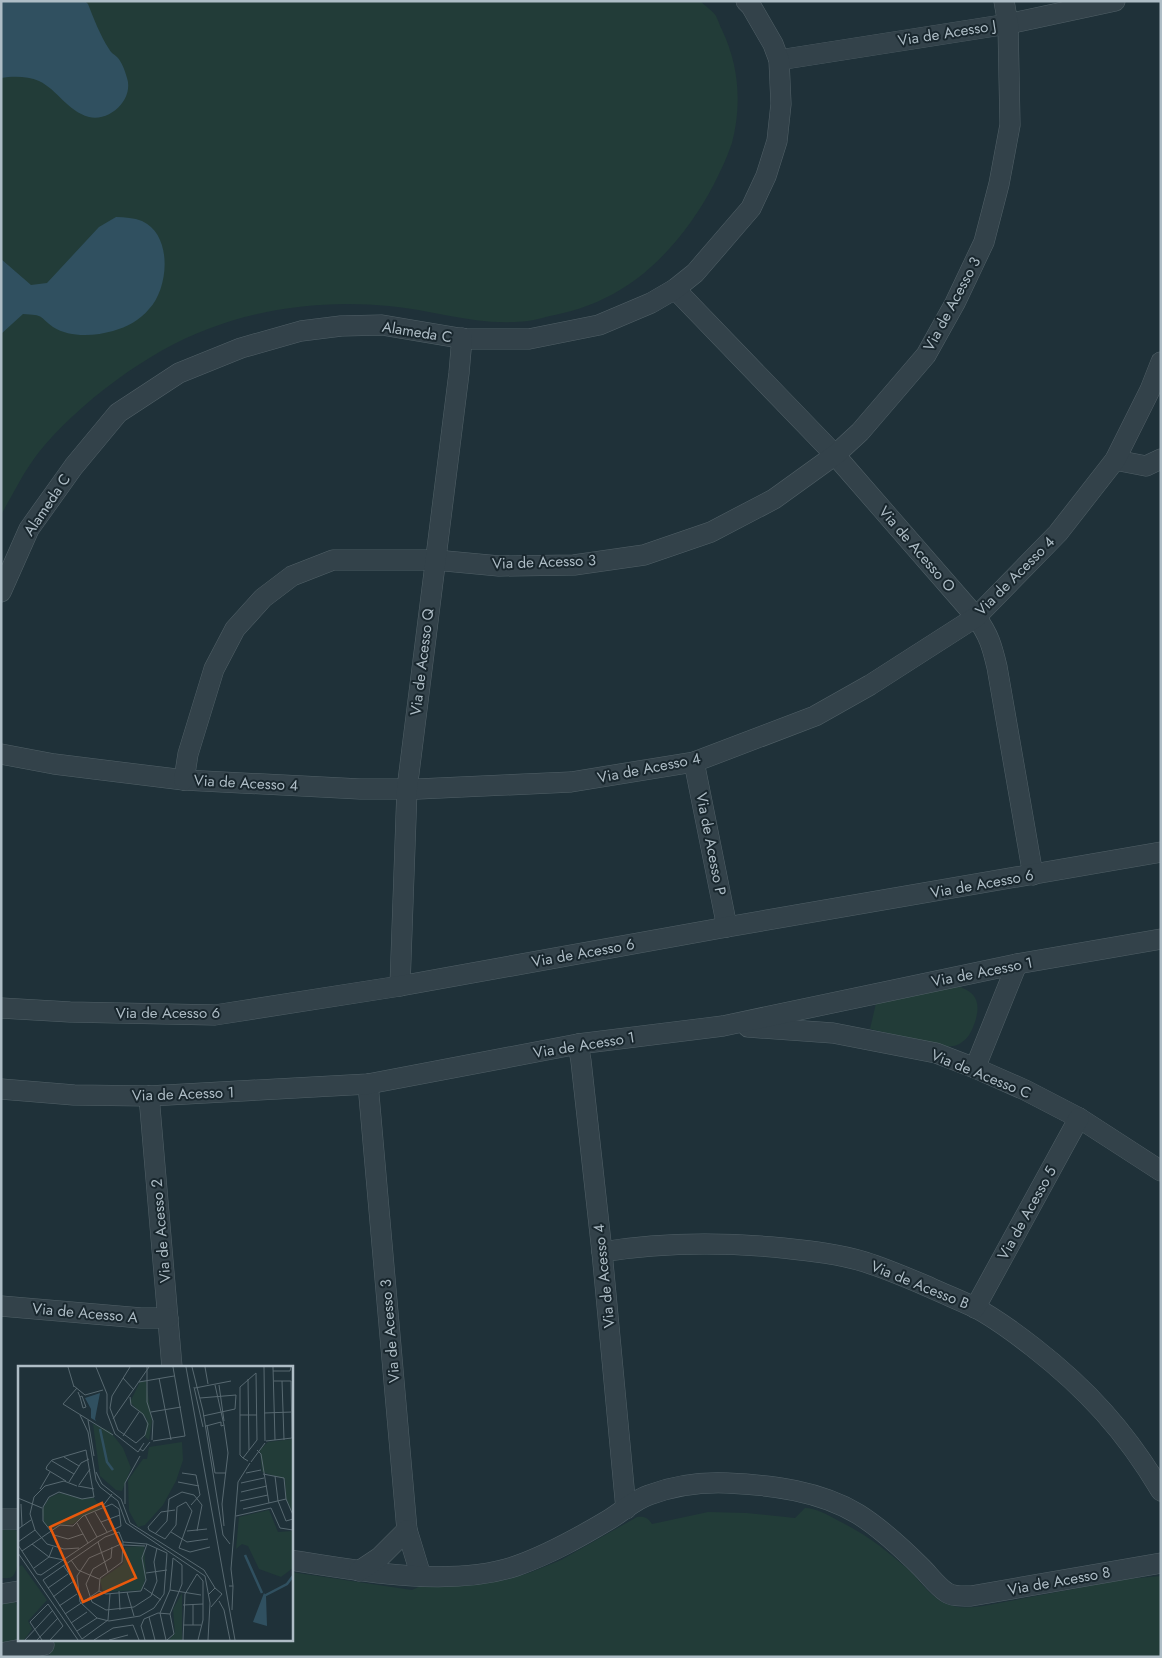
<svg xmlns="http://www.w3.org/2000/svg" width="1162" height="1658" viewBox="0 0 1162 1658" font-family="Jost,sans-serif">
  <rect width="100%" height="100%" fill="#1f3139"/>
  <!-- green -->
  <g fill="#223c38">
    <path d="M1,1H700C705,6 712,10 716,16C718,20 720,26 722,30C739,65 742,105 732,143C727,158 720,172 713,186C689,231 652,276 605,298C588,307 569,312 550,316C539,319 526,322 514,322C472,324 431,310 389,306C329,300 264,307 208,329C148,351 79,403 39,452C24,471 13,494 1,515Z"/>
    <path d="M956,986C977,991 981,1003 975,1022C972,1030 969,1038 962,1042C958,1046 952,1046 947,1047L870,1029L877,999Z"/>
    <path d="M805,1508C816,1508 828,1515 837,1520C866,1534 889,1552 912,1573C921,1583 931,1596 942,1602C956,1609 969,1608 983,1606L1127,1579L1161,1576V1657H50L46,1639H291V1572L412,1590L431,1581L481,1584L505,1580L529,1573L561,1560L637,1517C645,1516 648,1518 652,1524L708,1512L747,1513L795,1518Z"/>
    <path d="M1,1530H15L19,1532C19,1542 20,1568 13,1576C11,1579 5,1578 1,1578Z"/>
    <path d="M12,1597C21,1606 19,1624 19,1637L12,1644L1,1645V1599Z"/>
  </g>
  <!-- water -->
  <g fill="#305060">
    <path d="M1,1H85L88,4C94,19 100,35 109,49C111,53 114,54 117,57C122,62 125,71 127,78C134,99 110,122 89,117C67,111 58,90 39,81C28,76 13,76 1,78Z"/>
    <path d="M116,217C125,217 134,218 142,221C173,235 169,288 149,309C140,320 127,327 113,331C95,336 70,338 53,327C38,316 45,315 23,314L1,334V259L31,285L47,283L99,227Z"/>
  </g>
  <g fill="none" stroke-linecap="round" stroke-linejoin="round">
    <defs>
      <g id="minor">
        <polyline points="779,60 1008,24 1115,1"/>
        <path d="M675,289L835,455L976,617C989,635 992,646 997,667L1033,875"/>
        <polyline points="1115,460 1146,466 1161,459"/>
        <polyline points="1,592 29,529 74,466 118,413 179,373 241,348 301,331 341,326 382,325 465,339 529,339 599,325 651,303 675,289 695,273 751,208 766,176 777,141 781,104 779,60 773,44 751,6 746,1"/>
        <polyline points="1,754 54,764 184,780 360,789 418,789 571,782 694,762 815,716 870,685 976,617 1058,533 1115,460 1150,390 1161,362"/>
        <polyline points="694,762 727,927"/>
        <polyline points="184,780 188,754 214,669 235,629 263,598 292,576 333,560 435,560 499,566 574,565 644,555 711,532 774,499 835,455 860,432 926,355 955,303 984,242 999,184 1010,125 1008,24 1004,1"/>
        <polyline points="400,986 407,789 459,373 462,338"/>
        <polyline points="1,1008 70,1012 215,1015 400,986 727,927 1161,852"/>
        <polyline points="748,1027 833,1033 936,1053 975,1068 1025,1090 1079,1118 1161,1171"/>
        <polyline points="578,1044 581,1061 602,1252 626,1509"/>
        <polyline points="975,1068 1017,964"/>
        <polyline points="368,1084 407,1530 421,1576"/>
        <polyline points="1,1089 74,1095 149,1096 368,1084 578,1044 723,1026 1017,964 1161,939"/>
        <polyline points="149,1096 172,1367"/>
        <path d="M602,1252C663,1242 722,1242 783,1248C811,1251 839,1254 865,1262C887,1269 908,1278 929,1287C944,1294 959,1300 974,1307C995,1318 1015,1333 1033,1347C1087,1389 1126,1432 1161,1491"/>
        <polyline points="1,1306 141,1318 168,1318"/>
        <polyline points="975,1308 1079,1118"/>
        <polyline points="1,1519 19,1519"/>
        <path d="M291,1560C358,1571 451,1588 516,1566C550,1554 580,1537 610,1519C623,1511 636,1499 649,1495C673,1486 702,1482 727,1483C772,1485 820,1491 858,1514C882,1529 902,1548 922,1568C929,1575 937,1586 946,1592C953,1597 963,1596 971,1596L1161,1563"/>
        <polyline points="359,1571 380,1557 407,1530"/>
        <polyline points="1,1594 19,1591"/>
        <polyline points="1,1653 44,1645"/>
      </g>
    </defs>
    <!-- minor casing -->
    <use href="#minor" stroke="#516067" stroke-width="21"/>
    <!-- minor -->
    <use href="#minor" stroke="#33424a" stroke-width="20"/>
  </g>
  <g text-anchor="middle" stroke-width="4" stroke-linejoin="round" paint-order="stroke">
    <!-- street labels -->
    <g font-size="15" fill="#aebdc6" stroke="#19272e">
      <text transform="translate(947 33) rotate(-9)" y="5">Via de Acesso J</text>
      <text transform="translate(952 304) rotate(-62)" y="5">Via de Acesso 3</text>
      <text transform="translate(417 332) rotate(9)" y="5">Alameda C</text>
      <text transform="translate(47 505) rotate(-56)" y="5">Alameda C</text>
      <text transform="translate(917 549) rotate(49)" y="5">Via de Acesso O</text>
      <text transform="translate(544 562) rotate(-2)" y="5">Via de Acesso 3</text>
      <text transform="translate(1015 576) rotate(-45)" y="5">Via de Acesso 4</text>
      <text transform="translate(422 662) rotate(-83)" y="5">Via de Acesso Q</text>
      <text transform="translate(649 768) rotate(-11)" y="5">Via de Acesso 4</text>
      <text transform="translate(246 783) rotate(3)" y="5">Via de Acesso 4</text>
      <text transform="translate(711 844) rotate(79)" y="5">Via de Acesso P</text>
      <text transform="translate(982 884) rotate(-10)" y="5">Via de Acesso 6</text>
      <text transform="translate(583 953) rotate(-10)" y="5">Via de Acesso 6</text>
      <text transform="translate(982 972) rotate(-11)" y="5">Via de Acesso 1</text>
      <text x="168" y="1018">Via de Acesso 6</text>
      <text transform="translate(584 1045) rotate(-9)" y="5">Via de Acesso 1</text>
      <text transform="translate(981 1074) rotate(22)" y="5">Via de Acesso C</text>
      <text transform="translate(183 1094) rotate(-2)" y="5">Via de Acesso 1</text>
      <text transform="translate(1027 1213) rotate(-61)" y="5">Via de Acesso 5</text>
      <text transform="translate(161 1231) rotate(-95)" y="5">Via de Acesso 2</text>
      <text transform="translate(604 1276) rotate(-96)" y="5">Via de Acesso 4</text>
      <text transform="translate(920 1285) rotate(22)" y="5">Via de Acesso B</text>
      <text transform="translate(85 1313) rotate(5)" y="5">Via de Acesso A</text>
      <text transform="translate(390 1331) rotate(-95)" y="5">Via de Acesso 3</text>
      <text transform="translate(1059 1581) rotate(-10)" y="5">Via de Acesso 8</text>
    </g>
  </g>
  <!-- overview -->
  <g transform="translate(18 1366)">
    <rect width="275" height="275" fill="#1f3139"/>
    <path d="M128,15L134,55L131,74L127,71L129,53L112,36L122,16ZM75,58L92,65L105,82L113,102L104,125L98,124L82,110ZM275,73V148L268,133L267,113L244,106L242,84L250,76ZM164,76L165,94L158,115L145,139L127,159L120,161L111,145L110,114L125,93H129L131,81ZM42,127L65,133L76,132L84,143L67,149L55,158L42,159L33,164L26,157L24,144L31,132ZM251,144L260,166L275,165V202L263,211L241,203L230,180L224,178L218,183L221,151ZM126,180L128,210L124,224L85,226L82,214L105,198L107,181ZM4,199L29,234L10,255L14,263L6,274H0V201ZM164,227V274H151L157,267L155,243Z" fill="#223c38"/>
    <path d="M82,27L77,53L78,55L73,52V43L67,32ZM246,227L248,230L249,260L235,256Z" fill="#305060"/>
    <path fill="none" stroke="#305060" stroke-width="2.5" d="M82,63L89,96L95,104M227,189L244,227M246,230L269,218L275,210"/>
    <path fill="none" stroke="#586971" stroke-width="1" d="M50,1L56,21M78,1L89,28V47L97,68L120,86L126,77M129,1V36L135,55L134,74M168,1L217,274M174,1L185,45L205,169L212,178M187,1L190,18M246,1L247,75M255,1L257,74M255,5H272L273,1M105,12L116,24M141,12L153,74M230,13L231,84M256,15H273L274,72M264,15L266,74M121,16L156,10M197,19L206,59L203,60V56M201,19L206,55M56,20L67,29L85,24M176,21L185,61M59,22L45,38L95,69M177,22L213,15M60,26L62,31L65,42L68,41L64,30L62,31M112,31L113,39L125,48L130,58L127,69L118,77L100,64L92,42L94,30L112,1M182,32L218,29L217,43L185,50M133,46L163,41M246,47L274,46M62,49L70,66L78,114L82,121L100,135L108,157L187,210L192,237L190,274M222,49H239M95,53L131,1M70,54L76,90M189,59L197,107H208M188,60L203,56M105,70L121,46M135,75L167,70L155,1M248,75L274,72M122,83L125,85L132,76M239,84L243,88L251,137M46,91L61,100M225,92L239,74L238,7L222,21V89L225,92L230,95M34,95L56,108M233,96L247,77M78,106L84,118L103,133L112,157L186,204L197,222M164,107L178,109L182,129L173,139M228,107L243,104M245,108L266,112L268,133L275,149M257,110L260,135L268,155L275,153M48,115L28,103L29,100L34,94L68,84L76,131M51,116L63,97L71,93M160,116L181,120M223,117L246,112M61,119L72,103M59,120L46,115L27,120L16,131L12,148L17,164L29,178L46,183L61,182M60,120L76,123M22,123L32,106M223,126L249,120M0,132L24,142M222,135L250,129M3,138L4,160M107,138V117L122,90M84,141L94,128M225,143L268,133M157,144L143,146L130,161L131,164L147,173L158,159L159,141L168,136L174,145L161,182L172,186L192,181M77,146L89,166M67,149L79,171M218,150L253,142L262,162L275,164M83,156L102,149M59,157L70,177M206,160L204,138L210,87L206,59M0,163L13,154M169,165L189,163M153,166L169,176L190,173M65,168L50,173L36,169L25,155V141L31,131L41,126L64,133L76,131M137,168L149,155L151,133L164,126L176,129L184,139L179,165M0,176L17,164M80,176L90,206M14,178L31,191L46,194M103,178L71,192L59,210L62,236L79,252L91,255L122,250L136,242L146,228L149,187L129,178L105,176M0,179L19,208L23,209L79,171L103,160L101,143L94,138L65,150L55,160L42,159L4,185M105,179L127,180M94,181L93,192L75,203L68,218L74,236L88,244L116,241L133,230L139,215L136,196L139,182M0,187L60,274M53,194L60,204L81,213M45,199L56,215M16,202L31,191L35,181M128,207L149,204M211,220H215L214,244M215,220L213,203L220,116L232,97M30,222L50,208M126,222L143,234M152,224L183,229M81,225L82,212L104,196L105,176L101,166L87,171L25,214L64,273L90,254M81,225L88,228L123,225L128,214L124,192L129,178M101,225L102,244M109,226L116,250M190,229L197,222L204,228L193,241M35,231L57,214M201,235L206,244L212,274M165,239L185,238M41,240L59,228M47,248L81,225M131,251L137,274M90,254L92,228M53,257L69,246M165,259H183M175,259V239M59,265L79,252M7,274L35,244M19,274L40,252M24,274L12,256L30,238L45,260L32,274M76,274L95,262L115,259L121,274M91,274L110,269M127,274L123,260L126,253L140,247L152,248M148,274L142,247L152,224L155,192L164,199V218L152,248L156,268L149,274M165,274L167,228L179,208L185,215V254L180,274"/>
    <path fill="#e8590c" fill-opacity="0.15" stroke="#e8590c" stroke-width="2.5" d="M84,137L118,212L65,236L32,161Z"/>
    <rect width="275" height="275" fill="none" stroke="#aebdc6" stroke-width="2.5"/>
  </g>
  <!-- border -->
  <rect width="1162" height="1658" fill="none" stroke="#aebdc6" stroke-width="5"/>
</svg>
